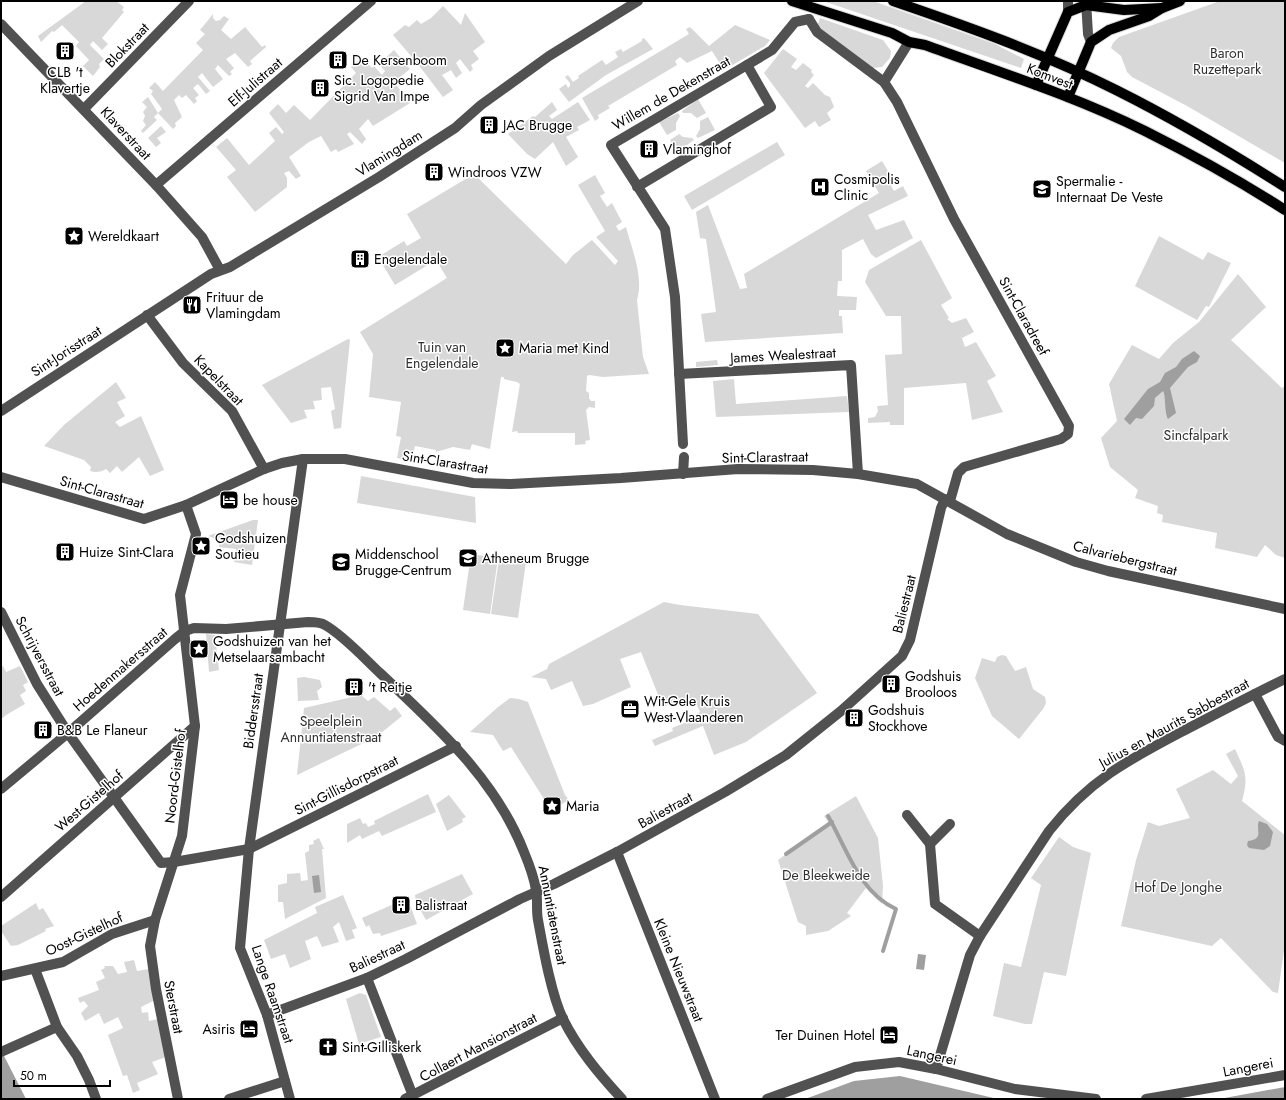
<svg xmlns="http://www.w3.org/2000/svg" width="1286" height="1100" viewBox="0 0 1286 1100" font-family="Jost,sans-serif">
  <rect width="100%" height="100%" fill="#fff"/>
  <!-- green -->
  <g fill="#d8d8d8">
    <polygon points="86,1 116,1 124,7 122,10 124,12 102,38 108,44 102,50 93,41 90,45 104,59 99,64 100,67 93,76 83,66 89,60 76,46 79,42 62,25 54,32 52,31 41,42 38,36"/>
    <polygon points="823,1 873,1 995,44 1024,59 1021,68"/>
    <polygon points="1220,1 1285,1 1285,163 1187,106 1132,77 1127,72 1121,56 1111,48 1113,43 1119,37"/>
    <polygon points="443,6 461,25 465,13 485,42 473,51 479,59 471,65 473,69 470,72 460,59 456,63 462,73 456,78 451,70 442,75 453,90 443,97 417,63 393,35 405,25 409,27 417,20 421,24 431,18"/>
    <polygon points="213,14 213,18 216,21 220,20 224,16 229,19 221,30 231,39 245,27 262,47 265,45 266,47 250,61 252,64 248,67 235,53 226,59 234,68 230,72 232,74 229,76 218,65 215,69 223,79 213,87 202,73 198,77 210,91 206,94 198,84 193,88 199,95 195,98 197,101 194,104 186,95 182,98 179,95 174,100 182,117 175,123 176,126 173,129 158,113 154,117 157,120 143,133 141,131 146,125 143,121 145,116 143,112 147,107 142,102 148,97 158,113 162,109 151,94 153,91 149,88 155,82 163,91 203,50 196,43 205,34 200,30"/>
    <polygon points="820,18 883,40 891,51 890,58 882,67 872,68 817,26"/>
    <polygon points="735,25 770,40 765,46 724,70 712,51 687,63 680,57 675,61 677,65 608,106 610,108 598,115 599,118 595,121 582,98 689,34 686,29 690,27 709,46"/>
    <polygon points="644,38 653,49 606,75 569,102 559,89 566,84 568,88 570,86 570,83 565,77 568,75 573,82 579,78 578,76 602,60 606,65 618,57 615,52 621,49 623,52 642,41 642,39"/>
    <polygon points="783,49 797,59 791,67 796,70 803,63 812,70 811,72 814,75 805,86 808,88 813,83 825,95 830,97 834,107 827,113 831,120 819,127 815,121 805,128 764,73"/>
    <polygon points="394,50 410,69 394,82 410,103 373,126 368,119 359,129 366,139 362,144 350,132 347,134 354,144 338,152 336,149 331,152 321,136 309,142 289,157 301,176 296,179 289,171 284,173 287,178 287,187 255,212 227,177 236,170 216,147 227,138 249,165 275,141 269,133 276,127 282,134 284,132 269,113 278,104 286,113 294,105 310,120 356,73 351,67 362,57 372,68 374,66 382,75 385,71 379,64"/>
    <polygon points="698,99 706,113 697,118 691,113 683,113 682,111"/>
    <polygon points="552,102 557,110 549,116 552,119 578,102 590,120 577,127 579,130 566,137 578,157 566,166 553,142 535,159 527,154 508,134 533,116 535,117"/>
    <polygon points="678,113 680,116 676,123 676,130 667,135 659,122"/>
    <polygon points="708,117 715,130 698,138 696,136 700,129 700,121"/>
    <polygon points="161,126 166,132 157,138 161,143 156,147 148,138"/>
    <polygon points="679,134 683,137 692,138 694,140 677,152 670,140"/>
    <polygon points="777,142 785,155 692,210 684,196"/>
    <polygon points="882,161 895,183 891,186 894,191 903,186 908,196 868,215 876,230 904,220 913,238 876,258 871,254 863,239 842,250 842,281 838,281 837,296 857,297 856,310 839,310 839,316 842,316 843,333 705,342 701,314 716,312 706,239 700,238 696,212 708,205 740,289 747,288 744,274 879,193 866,171"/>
    <path d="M474,174L566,264L573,255L592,240L615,265L618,261L596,237L605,231L578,185L595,175L605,193L600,196L607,207L612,203L622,222L616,226L619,231L626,227C632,250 644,277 637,300L643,357L649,374L603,377L589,375L587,376L586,391L589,393V398L591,401H595V408L589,407L586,410L590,440L585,441L586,444L575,445V433H518L517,431L512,432L520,384L517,382L504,379V377H501L490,449L472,444L470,450L453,447L436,452V450L415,446L412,461L397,458L401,437L396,436L401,402L369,397L373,354L360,332L447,278L436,260L395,285L378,257L404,241L407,246L421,238L407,214Z"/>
    <polygon points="1159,236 1203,260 1208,252 1231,263 1209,307 1206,306 1197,320 1135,286"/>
    <polygon points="921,240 952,298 941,305 949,318 947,319 952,323 966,318 974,332 962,338 965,347 976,342 996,376 987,381 1003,412 972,420 966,383 904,388 904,425 890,425 890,422 868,423 868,418 875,417 878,411 877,406 888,405 885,355 902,354 901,316 886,316 865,282 869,270"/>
    <polygon points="1238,274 1266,307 1231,340 1282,388 1285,386 1285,558 1276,555 1265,545 1257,557 1215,548 1217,533 1162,522 1163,515 1157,513 1158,506 1135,498 1138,490 1110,467 1101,438 1117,421 1109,384 1132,345 1159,359 1173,343 1199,322"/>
    <polygon points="348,339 350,340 341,428 334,429 331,411 335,409 331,387 321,388 322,400 313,401 315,409 304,410 307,418 291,423 262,385"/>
    <polygon points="717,360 718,365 696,367 696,362"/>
    <polygon points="734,379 736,404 847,396 849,412 716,417 713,381"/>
    <path d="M116,382L126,398L117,402L125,416L115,422L120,427L141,416L164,470L150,476L139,457L122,472L117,466L110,473L106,469C101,472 96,473 90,471L91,467L84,460L44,446L64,425Z"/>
    <polygon points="361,476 475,497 476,523 357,503"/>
    <polygon points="253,520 258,520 252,565 234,562 236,549 219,547 220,540 208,536"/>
    <polygon points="471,554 498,558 490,614 463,610"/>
    <polygon points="499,559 526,562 518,618 491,614"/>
    <polygon points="664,602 680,605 758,614 817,693 746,742 714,755 703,726 655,746 652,740 673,731 672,728 694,719 693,716 700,712 694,698 687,701 685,698 663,707 641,652 620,659 631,687 593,704 583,706 572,681 551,690 546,679 531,677 547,669 549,664"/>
    <polygon points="206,634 215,635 219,670 209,672"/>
    <polygon points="1002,655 1006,656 1015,671 1026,667 1033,689 1045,697 1046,703 1043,709 1019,739 992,716 975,678 982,658 995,662 997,657"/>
    <polygon points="3,666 6,672 20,666 28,682 23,685 26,691 20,695 25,704 6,715 1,719 1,667"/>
    <polygon points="304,677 320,680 322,687 317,691 319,700 298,701 297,678"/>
    <polygon points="361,695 368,701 374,697 390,711 395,707 402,716 376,737 297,775 304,708"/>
    <polygon points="510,698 519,699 528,702 565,795 569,800 551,810 511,747 503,751 493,735 470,732 498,707"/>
    <path d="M1235,749C1245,771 1249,776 1242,801L1285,835V943L1278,993L1273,992L1221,938L1212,946L1121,926L1136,860L1148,822L1159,826L1190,818L1176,789L1213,770L1231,784L1238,776L1226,754Z"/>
    <polygon points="428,794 436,812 382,836 379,831 362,839 360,835 347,843 347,824 360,818 363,824 366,823 368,827 375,824 374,821"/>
    <polygon points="449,795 466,817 462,819 463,822 447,831 436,804"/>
    <polygon points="856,796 878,838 883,886 882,904 866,888 847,913 851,916 828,931 806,935 806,926 798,922 778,860 829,823 824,816"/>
    <polygon points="1059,837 1073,847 1091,853 1066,976 1044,972 1032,1024 1025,1024 993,1016 1004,963 1021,967 1041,885 1031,878"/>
    <polygon points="319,838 324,849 322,849 326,898 285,919 283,902 278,902 278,885 287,883 287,874 300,873 301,881 308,880 305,853 309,851 309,845 314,844 313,841"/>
    <polygon points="462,874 473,894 426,920 416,902 415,895"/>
    <polygon points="343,895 357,928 352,930 355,938 346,941 339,922 333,927 339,942 322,947 317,936 305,941 311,959 290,968 285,954 271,959 264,940 317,913 315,907"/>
    <polygon points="36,903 39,910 43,908 54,926 45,929 46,931 18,945 11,946 1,931 1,926"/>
    <polygon points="396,903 399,909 410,905 417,924 381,936 380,933 373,934 369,925 366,927 362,918"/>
    <polygon points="134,960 137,971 149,969 155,1000 141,1007 142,1013 148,1012 149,1021 158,1019 166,1057 152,1062 158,1074 137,1083 140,1090 133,1093 127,1075 123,1076 108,1035 123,1028 118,1017 104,1024 99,1013 85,1021 81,1013 88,1006 84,1001 80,1003 78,998 99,990 96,982 105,978 101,970 105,968 104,966 113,966 118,974 127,972 124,962"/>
    <polygon points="360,993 366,995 381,1037 359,1044 346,999"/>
  </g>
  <!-- water -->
  <g fill="#9f9f9f">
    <path d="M1194,351L1200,356L1197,362L1188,367L1170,388L1176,413L1168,419C1164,411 1166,395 1163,391L1155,398L1154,406L1142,419L1136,418L1130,425L1124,419L1148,389L1160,382L1165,373L1176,367L1182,359Z"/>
    <path d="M1259,821L1267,824L1273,832L1270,846L1264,850L1249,848L1247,845L1248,841C1265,839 1255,829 1259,821Z"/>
    <polygon points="319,875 321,892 314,893 312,876"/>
    <polygon points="918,954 926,955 924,970 916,969"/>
    <polygon points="1,1050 26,1099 1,1099"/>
    <polygon points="900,1076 998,1099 805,1099 854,1081"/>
    <polygon points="1285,1087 1285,1099 1219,1099"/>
  </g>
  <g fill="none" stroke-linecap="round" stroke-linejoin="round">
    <!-- stream -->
    <g stroke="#9f9f9f" stroke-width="4">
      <path d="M828,816C847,849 859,892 896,909L883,951"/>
      <polyline points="786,854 832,822"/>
    </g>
    <defs>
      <g id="major">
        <path d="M792,1L892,33L909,42L925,45C999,72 1074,96 1145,131C1193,155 1240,181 1285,210"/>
        <path d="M893,1C969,27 1045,54 1116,90C1174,119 1230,152 1285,187"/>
        <polyline points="1036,85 1068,12 1086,5 1124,10 1162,8"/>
        <polyline points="1068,97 1091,42 1109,30 1149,16 1162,8 1180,1"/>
      </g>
    </defs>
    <!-- major casing -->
    <use href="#major" stroke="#dbdbdb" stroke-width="12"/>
    <!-- minor -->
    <g stroke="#515151" stroke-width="10">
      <polyline points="1086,1 1088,34 1091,42"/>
      <polyline points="1068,12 1068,1"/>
      <polyline points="809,19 817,32 884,82 897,102 954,219 1069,426 1068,434 1061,439 964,467 958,473 950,501"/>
      <polyline points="1,24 156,185 202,237 220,270"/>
      <polyline points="747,65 772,50 795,22 809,19"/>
      <polyline points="884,82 909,42"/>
      <polyline points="84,109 189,1"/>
      <polyline points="156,185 371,1"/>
      <polyline points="637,187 771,107 747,65 611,145 665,229 675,297 683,444"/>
      <polyline points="147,315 183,363 232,411 264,469"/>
      <polyline points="679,374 851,365 858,474"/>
      <polyline points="1,411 211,274 230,267 379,177 455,128 481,105 549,56 638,1"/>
      <polyline points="683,474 684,457"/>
      <polyline points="1,477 144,519 186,505 264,469 282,463 303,459 345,459 473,483 511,484 621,478 738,469 813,470 858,474 917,484 1007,534 1076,562 1108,571 1285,609"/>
      <polyline points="1,612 37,684 68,733 161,863 174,862 249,849 456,746"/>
      <polyline points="1255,694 1278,737 1285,741"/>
      <path d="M1,789L68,733L175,639L185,631L194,628L226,629L308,622C314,622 320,622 325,625C343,635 365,659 380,673C436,726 495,778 524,852C529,864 534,877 536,890C538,899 536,910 538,920C543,947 551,994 563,1019C578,1049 599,1074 622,1099"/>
      <polyline points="907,815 930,844"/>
      <polyline points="950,824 930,844 935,904 980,936"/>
      <polyline points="617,852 715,1099"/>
      <polyline points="1,897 195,726"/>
      <polyline points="35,969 57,1027 77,1056 89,1080 96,1099"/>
      <polyline points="1,976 63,962 112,934 155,920"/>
      <polyline points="367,978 413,1096"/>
      <polyline points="267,1015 367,978 406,959 520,899 554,884 617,852 725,792 786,755 841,711 902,656 910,640 941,508 945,499"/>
      <polyline points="1,1052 57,1027"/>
      <path d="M936,1069L970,955L980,936L1049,831C1090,779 1130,759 1187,729C1220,712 1252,695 1285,679"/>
      <polyline points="178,1099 156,989 150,946 155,920 182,836 195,726 180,595 196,534 186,505"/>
      <polyline points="229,1099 285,1081"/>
      <polyline points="290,1099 267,1015 240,948 249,849 303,459"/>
      <polyline points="405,1099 563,1018"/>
      <polyline points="767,1099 855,1067 899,1062 936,1069 1015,1089 1096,1099"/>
      <polyline points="1146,1099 1285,1075"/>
    </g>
    <!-- major -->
    <use href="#major" stroke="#000" stroke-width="10"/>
  </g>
  <!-- icons -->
  <defs>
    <symbol id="building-square" viewBox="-11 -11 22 22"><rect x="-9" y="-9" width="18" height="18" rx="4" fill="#000" stroke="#fff"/><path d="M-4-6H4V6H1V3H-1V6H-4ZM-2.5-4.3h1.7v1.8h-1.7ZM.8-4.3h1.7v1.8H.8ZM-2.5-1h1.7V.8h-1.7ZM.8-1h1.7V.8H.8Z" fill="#fff"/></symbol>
    <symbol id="hospital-square" viewBox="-11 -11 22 22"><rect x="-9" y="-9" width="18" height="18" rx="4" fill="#000" stroke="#fff"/><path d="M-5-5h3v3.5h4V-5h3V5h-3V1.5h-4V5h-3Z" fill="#fff"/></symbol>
    <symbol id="school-square" viewBox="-11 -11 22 22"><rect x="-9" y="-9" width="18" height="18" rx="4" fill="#000" stroke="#fff"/><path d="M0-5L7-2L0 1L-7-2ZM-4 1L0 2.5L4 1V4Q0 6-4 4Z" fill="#fff"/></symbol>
    <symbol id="sight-square" viewBox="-11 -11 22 22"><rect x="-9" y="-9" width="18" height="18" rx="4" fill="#000" stroke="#fff"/><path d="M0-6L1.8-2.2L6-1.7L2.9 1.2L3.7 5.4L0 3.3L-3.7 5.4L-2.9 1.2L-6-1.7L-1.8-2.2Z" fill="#fff"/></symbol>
    <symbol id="restaurant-square" viewBox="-11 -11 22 22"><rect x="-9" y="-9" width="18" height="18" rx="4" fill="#000" stroke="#fff"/><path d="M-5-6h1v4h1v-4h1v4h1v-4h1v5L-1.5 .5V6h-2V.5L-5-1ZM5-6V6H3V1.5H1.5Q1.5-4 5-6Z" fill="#fff"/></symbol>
    <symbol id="hotel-square" viewBox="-11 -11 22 22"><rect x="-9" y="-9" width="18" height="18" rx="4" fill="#000" stroke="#fff"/><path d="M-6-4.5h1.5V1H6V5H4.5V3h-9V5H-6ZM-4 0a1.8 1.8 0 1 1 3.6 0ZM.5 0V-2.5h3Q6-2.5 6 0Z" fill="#fff"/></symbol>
    <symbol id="office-square" viewBox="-11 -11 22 22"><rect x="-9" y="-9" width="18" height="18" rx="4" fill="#000" stroke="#fff"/><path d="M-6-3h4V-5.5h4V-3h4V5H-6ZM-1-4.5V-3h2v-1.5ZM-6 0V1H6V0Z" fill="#fff"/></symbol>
    <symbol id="church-square" viewBox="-11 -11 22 22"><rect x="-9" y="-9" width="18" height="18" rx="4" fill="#000" stroke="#fff"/><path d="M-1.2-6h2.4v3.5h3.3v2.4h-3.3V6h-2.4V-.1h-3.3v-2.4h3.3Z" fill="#fff"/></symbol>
  </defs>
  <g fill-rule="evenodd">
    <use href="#building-square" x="54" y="40" width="22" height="22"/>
    <use href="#building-square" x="327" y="49" width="22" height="22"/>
    <use href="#building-square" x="309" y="77" width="22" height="22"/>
    <use href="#building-square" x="478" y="114" width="22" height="22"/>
    <use href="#building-square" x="638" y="138" width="22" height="22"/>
    <use href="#building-square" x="423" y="161" width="22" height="22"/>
    <use href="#hospital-square" x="809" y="176" width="22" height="22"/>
    <use href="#school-square" x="1031" y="178" width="22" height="22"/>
    <use href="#sight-square" x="63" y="225" width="22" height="22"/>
    <use href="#building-square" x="349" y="248" width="22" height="22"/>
    <use href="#restaurant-square" x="181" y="294" width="22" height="22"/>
    <use href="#sight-square" x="494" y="337" width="22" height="22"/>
    <use href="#hotel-square" x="218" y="489" width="22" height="22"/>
    <use href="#sight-square" x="190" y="535" width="22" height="22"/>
    <use href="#building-square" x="54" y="541" width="22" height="22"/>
    <use href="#school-square" x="457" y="547" width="22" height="22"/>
    <use href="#school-square" x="330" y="551" width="22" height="22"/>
    <use href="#sight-square" x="188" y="638" width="22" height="22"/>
    <use href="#building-square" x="880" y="673" width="22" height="22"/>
    <use href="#building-square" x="343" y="676" width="22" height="22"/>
    <use href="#office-square" x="619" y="698" width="22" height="22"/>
    <use href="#building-square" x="843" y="707" width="22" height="22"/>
    <use href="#building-square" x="32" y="719" width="22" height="22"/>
    <use href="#sight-square" x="541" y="795" width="22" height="22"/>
    <use href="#building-square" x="390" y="894" width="22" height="22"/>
    <use href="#hotel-square" x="238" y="1018" width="22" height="22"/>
    <use href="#hotel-square" x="878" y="1024" width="22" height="22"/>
    <use href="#church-square" x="317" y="1036" width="22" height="22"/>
  </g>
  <g text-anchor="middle" stroke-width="3" stroke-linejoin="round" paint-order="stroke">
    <!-- street labels -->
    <g font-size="14" fill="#000" stroke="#fff">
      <text transform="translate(127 45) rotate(-46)" y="5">Blokstraat</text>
      <text transform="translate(1050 76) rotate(21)" y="5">Komvest</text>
      <text transform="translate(255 82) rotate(-41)" y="5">Elf-Julistraat</text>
      <text transform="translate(671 93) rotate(-30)" y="5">Willem de Dekenstraat</text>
      <text transform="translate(126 133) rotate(47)" y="5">Klaverstraat</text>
      <text transform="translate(389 153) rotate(-32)" y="5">Vlamingdam</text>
      <text transform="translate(1024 316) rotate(61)" y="5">Sint-Claradreef</text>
      <text transform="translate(66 351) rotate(-33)" y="5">Sint-Jorisstraat</text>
      <text transform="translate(783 355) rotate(-3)" y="5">James Wealestraat</text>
      <text transform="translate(219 380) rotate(46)" y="5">Kapelstraat</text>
      <text transform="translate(765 457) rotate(-1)" y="5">Sint-Clarastraat</text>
      <text transform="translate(445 462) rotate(9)" y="5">Sint-Clarastraat</text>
      <text transform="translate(102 492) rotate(16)" y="5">Sint-Clarastraat</text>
      <text transform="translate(1125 558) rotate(14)" y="5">Calvariebergstraat</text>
      <text transform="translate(904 604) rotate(-76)" y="5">Baliestraat</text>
      <text transform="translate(40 656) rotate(62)" y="5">Schrijversstraat</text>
      <text transform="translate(120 669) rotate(-41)" y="5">Hoedenmakersstraat</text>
      <text transform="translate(253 711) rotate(-82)" y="5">Biddersstraat</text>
      <text transform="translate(1174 723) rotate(-29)" y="5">Julius en Maurits Sabbestraat</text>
      <text transform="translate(175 776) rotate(-83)" y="5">Noord-Gistelhof</text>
      <text transform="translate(346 785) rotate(-27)" y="5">Sint-Gillisdorpstraat</text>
      <text transform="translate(89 801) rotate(-41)" y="5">West-Gistelhof</text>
      <text transform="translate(665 810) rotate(-29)" y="5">Baliestraat</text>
      <text transform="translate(553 915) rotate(79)" y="5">Annuntiatenstraat</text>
      <text transform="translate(84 934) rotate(-25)" y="5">Oost-Gistelhof</text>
      <text transform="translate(377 956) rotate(-25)" y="5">Baliestraat</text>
      <text transform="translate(679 970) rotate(68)" y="5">Kleine Nieuwstraat</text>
      <text transform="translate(273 994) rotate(71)" y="5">Lange Raamstraat</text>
      <text transform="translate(174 1007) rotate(79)" y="5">Sterstraat</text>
      <text transform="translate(478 1047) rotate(-28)" y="5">Collaert Mansionstraat</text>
      <text transform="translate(932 1055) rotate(12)" y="5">Langerei</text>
      <text transform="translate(1248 1067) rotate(-11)" y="5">Langerei</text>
    </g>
    <!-- park labels -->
    <g font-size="14" fill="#2f2f2f" stroke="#fff">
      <text x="1227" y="58">Baron<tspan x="1227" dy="16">Ruzettepark</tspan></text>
      <text x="442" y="352">Tuin van<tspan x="442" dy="16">Engelendale</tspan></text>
      <text x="1196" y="440">Sincfalpark</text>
      <text x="331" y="726">Speelplein<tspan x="331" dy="16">Annuntiatenstraat</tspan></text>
      <text x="826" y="880">De Bleekweide</text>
      <text x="1178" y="892">Hof De Jonghe</text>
    </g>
    <!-- poi labels -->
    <g font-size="14" fill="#000" stroke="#fff" text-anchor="start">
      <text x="352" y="65">De Kersenboom</text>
      <text x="65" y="77" text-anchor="middle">CLB 't<tspan x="65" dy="16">Klavertje</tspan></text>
      <text x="334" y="85">Sic. Logopedie<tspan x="334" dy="16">Sigrid Van Impe</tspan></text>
      <text x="503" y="130">JAC Brugge</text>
      <text x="663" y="154">Vlaminghof</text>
      <text x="448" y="177">Windroos VZW</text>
      <text x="834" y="184">Cosmipolis<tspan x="834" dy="16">Clinic</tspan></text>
      <text x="1056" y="186">Spermalie -<tspan x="1056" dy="16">Internaat De Veste</tspan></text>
      <text x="88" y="241">Wereldkaart</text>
      <text x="374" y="264">Engelendale</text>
      <text x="206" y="302">Frituur de<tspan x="206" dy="16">Vlamingdam</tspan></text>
      <text x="519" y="353">Maria met Kind</text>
      <text x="243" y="505">be house</text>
      <text x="215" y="543">Godshuizen<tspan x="215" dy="16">Soutieu</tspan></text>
      <text x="79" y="557">Huize Sint-Clara</text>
      <text x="355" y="559">Middenschool<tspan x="355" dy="16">Brugge-Centrum</tspan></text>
      <text x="482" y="563">Atheneum Brugge</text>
      <text x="213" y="646">Godshuizen van het<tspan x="213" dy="16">Metselaarsambacht</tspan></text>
      <text x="905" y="681">Godshuis<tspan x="905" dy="16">Brooloos</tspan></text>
      <text x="368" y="692">'t Reitje</text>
      <text x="644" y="706">Wit-Gele Kruis<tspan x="644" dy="16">West-Vlaanderen</tspan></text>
      <text x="868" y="715">Godshuis<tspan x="868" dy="16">Stockhove</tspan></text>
      <text x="57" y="735">B&amp;B Le Flaneur</text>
      <text x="566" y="811">Maria</text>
      <text x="415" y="910">Balistraat</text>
      <text x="235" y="1034" text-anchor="end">Asiris</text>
      <text x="875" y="1040" text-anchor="end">Ter Duinen Hotel</text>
      <text x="342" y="1052">Sint-Gilliskerk</text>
    </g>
  </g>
  <!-- border -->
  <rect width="1286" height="1100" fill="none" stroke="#000000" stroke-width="4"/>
  <!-- scale -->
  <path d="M14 1080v6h96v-6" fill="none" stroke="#000000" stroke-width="2"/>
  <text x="20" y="1080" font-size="12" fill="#000000" stroke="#ffffff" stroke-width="3" paint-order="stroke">50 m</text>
</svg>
